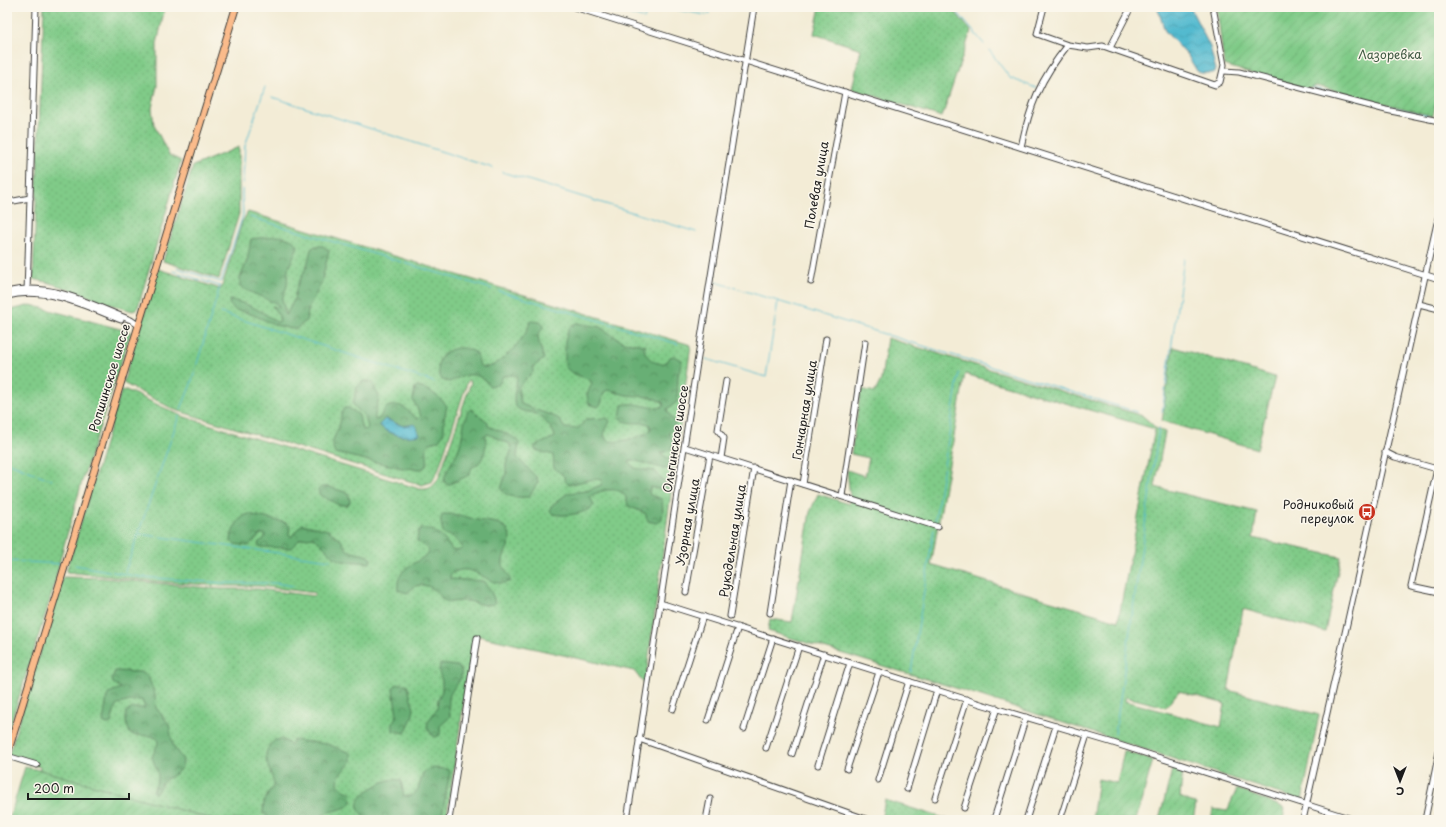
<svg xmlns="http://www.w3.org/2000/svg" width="1446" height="827" viewBox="0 0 1446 827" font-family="'Playpen Sans',sans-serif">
  <defs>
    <pattern id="grass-dots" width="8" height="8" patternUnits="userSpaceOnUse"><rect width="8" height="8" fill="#80cb88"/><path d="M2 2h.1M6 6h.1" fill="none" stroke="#6eae75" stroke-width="1.8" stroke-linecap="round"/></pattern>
    <pattern id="forest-crowns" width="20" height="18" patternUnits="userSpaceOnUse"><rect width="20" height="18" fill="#68af74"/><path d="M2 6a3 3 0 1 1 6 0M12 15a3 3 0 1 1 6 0" fill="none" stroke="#558e5e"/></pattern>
    <pattern id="garden-furrows" width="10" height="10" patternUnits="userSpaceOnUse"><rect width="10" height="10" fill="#80cb88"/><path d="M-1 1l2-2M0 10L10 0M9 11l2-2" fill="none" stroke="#6eae75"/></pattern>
    <pattern id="water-waves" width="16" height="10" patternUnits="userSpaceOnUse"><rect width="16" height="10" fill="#52bacf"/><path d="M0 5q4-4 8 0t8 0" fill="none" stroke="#479fb1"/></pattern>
  </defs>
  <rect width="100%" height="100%" fill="#fbf7ec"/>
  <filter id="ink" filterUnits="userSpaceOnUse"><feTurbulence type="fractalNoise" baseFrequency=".025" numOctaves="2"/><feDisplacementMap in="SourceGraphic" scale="8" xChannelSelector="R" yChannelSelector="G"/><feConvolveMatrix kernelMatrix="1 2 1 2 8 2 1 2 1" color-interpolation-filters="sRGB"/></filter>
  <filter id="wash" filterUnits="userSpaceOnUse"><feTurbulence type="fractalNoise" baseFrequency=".012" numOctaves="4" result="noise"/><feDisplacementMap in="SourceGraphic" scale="16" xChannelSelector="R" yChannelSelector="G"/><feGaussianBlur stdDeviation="0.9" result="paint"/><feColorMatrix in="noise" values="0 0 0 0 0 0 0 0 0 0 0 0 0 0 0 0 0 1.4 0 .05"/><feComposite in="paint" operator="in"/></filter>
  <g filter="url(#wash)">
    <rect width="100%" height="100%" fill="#f3ecd6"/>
    <!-- grass -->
    <g fill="url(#grass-dots)" stroke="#4e7452" fill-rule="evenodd">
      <path d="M44,7H165L157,44V86L152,108L154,125L169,155L181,161L138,307L133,311C99,303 68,286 33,279Z"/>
      <polygon points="820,7 951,7 971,31 942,117 852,89 861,49 814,34"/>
      <polygon points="239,147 239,214 219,279 163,261 193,166"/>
      <path d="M248,212L691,345L645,685L634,671L474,635L446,820H215L40,770V767L8,757L63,577L102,578L220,589H258L315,596V593L258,586H221L150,581L66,572L121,391L126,390L182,416L420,489C431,490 435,485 439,477L471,382L468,380L438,471L432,482L422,485L175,410L123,383L158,269L221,289L242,222Z"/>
      <polygon points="31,305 131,332 83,478 61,556 53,590 7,735 7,311"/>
      <path d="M887,338L1143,416L1157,429L1165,432L1155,487L1257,512L1253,538L1341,557L1325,632L1243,609L1228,690L1319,715L1302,801L975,694L768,631L770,619L792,622L810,512L818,494L849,504L850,497L847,470L865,476L869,458L851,454L861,389L875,392L881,380ZM965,374L1155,429L1118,621L931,565ZM1179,691L1225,704L1221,727L1125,701L1126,697L1166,707Z"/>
      <polygon points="1173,347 1275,377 1257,449 1162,421"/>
      <polygon points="885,800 950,820 881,820"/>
    </g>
    <!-- forest -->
    <g fill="url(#forest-crowns)" stroke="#426648" fill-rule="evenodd">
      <path d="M276,236C284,236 294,239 298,246L288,269L287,286L282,299L286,315L294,300L297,286L307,266L311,249L315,246H323L329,251L321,284L309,307L306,321L296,329C275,329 255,312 235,310L229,304L230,300C248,303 262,311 276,322L280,321L279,316L272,306L279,308L277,304L244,289L240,286V278L247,261L251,239Z"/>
      <path d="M531,321L540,322L543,324V328L538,335L539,343L544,359L533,367V372L518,387L521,404L558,418L565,428C581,429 577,430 586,419L607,418L610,421C607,429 602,431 606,440C617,445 638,437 649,432L651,428L649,424C639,421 628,426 620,418L622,405C636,400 654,412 664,406L663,402L650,397L626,395L608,390L604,392L601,404L598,407L589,404L587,395L592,383L590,380L572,373L565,367V341L569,328L576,323L600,327L623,342L646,345L644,349C646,360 664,371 670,357L674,356L682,360L678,376L677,402L667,409C668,416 675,419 675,426L669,433L674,444L669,451L660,453L671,460L669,468L665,469L633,460L629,462L634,468L655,471L660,478L667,482L668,491L651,487L649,491L650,495L662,499L663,512L661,521L656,523L648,521L645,513L628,506C627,500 626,495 621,492C614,487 596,491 590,497L594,505C587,514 564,517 553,514L550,511L551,506L568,493L586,491L601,485L602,480C590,477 580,484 568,484L565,481L564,476L554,468L553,455L535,450V446L555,437C554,430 544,419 538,415C530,410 520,414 515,405C512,397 517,384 517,376L512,375L503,376L499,384L490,386C487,384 486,381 483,379C473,371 459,376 450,382L442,380C427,356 458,338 477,354L480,366C493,373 515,348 522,338C526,334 528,327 531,321Z"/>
      <path d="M363,381H371C376,385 374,391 379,395C379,404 374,410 375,420L379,419L385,408C404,400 405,411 418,419L421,416L413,400L415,387C427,387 440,397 447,406L444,419V432L439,440L428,444C424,452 431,459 424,468L420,469L402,468L335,453C329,441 337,434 340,423C341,417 341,413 344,408H349L359,415L361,427L363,430L368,429C366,413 360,414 353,404L357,387ZM385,419L403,426L415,425L398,435L379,425Z"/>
      <path d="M471,409L488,422V426C494,429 519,437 519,444C519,447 517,453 517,457L537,478L538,482L529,497C520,497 507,499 501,489L506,473V464L511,452L510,444L488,434L485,436C488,446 483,465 472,467L469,475L448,485L444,482C445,468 457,458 460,445C463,434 463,422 468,411Z"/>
      <polygon points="321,487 329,487 348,493 350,501 348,505 339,505 320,495 318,490"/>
      <path d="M249,514L287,523L290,526L289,534L291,537L302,524L328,530L341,540L348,551L369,556L371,559L370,563L342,561L334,557L314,537L300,539L291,548L260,547L258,543L265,538V534H261L248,546L234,544L231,541C231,530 239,516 249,514Z"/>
      <path d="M443,514C455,514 462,515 473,519C485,523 510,519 510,539C510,547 503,553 503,562C502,569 510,574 510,581C489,592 474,557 450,575V579L483,581L491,591L495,603C486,608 476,602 467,601C457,600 451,605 442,599C438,590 425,581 414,587C411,589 410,592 407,593L398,590C396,566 416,565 429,553L428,549L417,541L418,532L421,529C436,527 446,541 453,551L461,550L462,546L452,536L443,534C443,527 438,520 443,514Z"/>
      <path d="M440,664L457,666L461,669C464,682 451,687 449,698C448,704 450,711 450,717L440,726V735L436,737L432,735L427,727L428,722L437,708L438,699L442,691V681L439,672Z"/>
      <path d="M115,671L140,672L148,676L155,695L156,708L169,724L173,746L183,760C183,773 172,774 164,781C160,784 159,789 157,792L154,793L153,791C162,774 157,773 152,757L159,741C154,732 139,738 130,734L126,722V712L133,708H145L142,700C133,700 123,702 116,706L111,723L107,724L103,722L107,697L109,693L121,688L113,683L112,679Z"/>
      <polygon points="399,684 407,684 414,709 412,718 405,733 393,731 393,722 397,715 393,689 395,685"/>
      <path d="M275,740H284L291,745L293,740L327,744L351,753V762L339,775L338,784L344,790L351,793L352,802C345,811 334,809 324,814L323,820H270L263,813L264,801L274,785C271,766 257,756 275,740Z"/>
      <path d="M430,768L447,769L450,772L441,820H367C352,805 356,798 372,788C383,782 388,778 401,780L404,796H412L418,789L423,773Z"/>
    </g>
    <!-- garden -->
    <g fill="url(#garden-furrows)" stroke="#4e7452">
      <polygon points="1217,7 1439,7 1439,89 1433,116 1317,86 1305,90 1224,65"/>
      <polygon points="1124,751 1153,760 1136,820 1092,820 1098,779 1117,783"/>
      <polygon points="1173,766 1183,769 1180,797 1196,804 1193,820 1159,820"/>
      <polygon points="25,767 40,770 215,820 9,820"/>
      <polygon points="1237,789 1285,808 1283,820 1211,820 1213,809 1227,811"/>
    </g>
    <!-- water -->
    <g fill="url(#water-waves)" stroke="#376b76">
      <polygon points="1157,7 1190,7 1210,47 1216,70 1212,73 1201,73 1197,71 1188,56 1165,31"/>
      <path d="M385,419L403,426L415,424L420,435C406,438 390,436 379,425Z"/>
    </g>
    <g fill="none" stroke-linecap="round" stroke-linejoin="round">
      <!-- stream -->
      <g stroke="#52bacf" stroke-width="1">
        <polyline points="608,7 642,18"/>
        <polyline points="661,7 706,15 709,14 710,7"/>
        <polyline points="953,7 984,44"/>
        <polyline points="644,19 648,7"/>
        <polyline points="989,50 1010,78 1036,88"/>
        <polyline points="1313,88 1427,116"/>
        <polyline points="272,97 493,168"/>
        <polyline points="502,172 696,232"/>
        <polyline points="250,217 492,289"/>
        <polyline points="177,268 221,282 243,215 242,194 245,146 265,87"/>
        <polyline points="173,271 220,286 191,384 181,409"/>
        <polyline points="716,282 1137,412"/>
        <polyline points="499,291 678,344"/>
        <polyline points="221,313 434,382"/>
        <polyline points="706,359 766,377 778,301"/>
        <polyline points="1162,412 1184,259"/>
        <polyline points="7,462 52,480"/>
        <polyline points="935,521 959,373"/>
        <polyline points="139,534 330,560"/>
        <polyline points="7,561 63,564"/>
        <polyline points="75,565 141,577 224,583 275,583 294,586"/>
        <polyline points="125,572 179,416"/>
        <polyline points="911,672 934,529"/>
        <polyline points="1115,734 1159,428"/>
      </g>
    </g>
  </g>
  <g filter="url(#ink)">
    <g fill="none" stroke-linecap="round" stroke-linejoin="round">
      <defs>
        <g id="minor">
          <polyline points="574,7 1439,279"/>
          <polyline points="1044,7 1037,34 1068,45"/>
          <polyline points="1110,48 1131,7"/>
          <polyline points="1224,71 1239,72 1386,110 1439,121"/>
          <path d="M1021,147C1030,105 1040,79 1068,45L1088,48L1103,46L1215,85L1220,82L1224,65L1213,7"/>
          <polyline points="14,201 30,198"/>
          <polyline points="811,282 845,92"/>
          <path d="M7,292C49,280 92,305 131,320L138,325"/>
          <polyline points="27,292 36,7"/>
          <path d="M7,296C46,286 85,306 121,320"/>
          <polyline points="1419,304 1439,309"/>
          <polyline points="685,447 938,527"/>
          <polyline points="1385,452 1395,457 1437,469 1411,586 1439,592"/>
          <polyline points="721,458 724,438 718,430 726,381"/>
          <polyline points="803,484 826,339"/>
          <polyline points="842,496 865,342"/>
          <polyline points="686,592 710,455"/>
          <polyline points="660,603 984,705 1110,742 1355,820"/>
          <polyline points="770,613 791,480"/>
          <polyline points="730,616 754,468"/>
          <polyline points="673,709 703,616"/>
          <polyline points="708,720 738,627"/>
          <polyline points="744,729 773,638"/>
          <polyline points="639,739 866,819"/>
          <polyline points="766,748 799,646"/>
          <polyline points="792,754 824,654"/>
          <polyline points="7,756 37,765"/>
          <polyline points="818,765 850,663"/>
          <polyline points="847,769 879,672"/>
          <polyline points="878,780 909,681"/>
          <polyline points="907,789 937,690"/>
          <polyline points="935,798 967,699"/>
          <polyline points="964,808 997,708"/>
          <polyline points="994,819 1026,717"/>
          <polyline points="449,820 477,638"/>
          <polyline points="627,820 697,363 754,7"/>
          <polyline points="706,820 710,799"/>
          <polyline points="1026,820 1056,726"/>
          <polyline points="1060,820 1087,735"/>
          <polyline points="1303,820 1439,214"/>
          <polyline points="1425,820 1439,752"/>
        </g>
        <polyline id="major" points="7,755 236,7"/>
      </defs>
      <!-- minor casing -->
      <use href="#minor" stroke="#3c3b38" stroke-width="7"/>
      <!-- major casing -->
      <use href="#major" stroke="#3c3b38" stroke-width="8"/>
      <!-- minor -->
      <use href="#minor" stroke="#fff" stroke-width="5"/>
      <!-- major -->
      <use href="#major" stroke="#fabb8b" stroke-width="6"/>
    </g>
  </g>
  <!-- icons -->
  <defs>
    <symbol id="bus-disc" viewBox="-11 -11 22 22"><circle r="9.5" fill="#c8321e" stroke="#fbf7ec"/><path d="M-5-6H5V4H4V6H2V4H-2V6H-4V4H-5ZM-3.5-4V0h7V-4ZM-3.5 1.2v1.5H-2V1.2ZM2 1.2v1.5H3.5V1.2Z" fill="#fff"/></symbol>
  </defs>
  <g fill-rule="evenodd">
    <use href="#bus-disc" x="1357" y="502" width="20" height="20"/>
  </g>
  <g text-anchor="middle" stroke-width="3" stroke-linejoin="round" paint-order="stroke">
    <!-- park labels -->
    <g font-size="12" fill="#3f5942" stroke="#fbf7ec">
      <text x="1390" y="59">Лазоревка</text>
    </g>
    <!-- street labels -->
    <g font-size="12" fill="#1c1c1c" stroke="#fbf7ec">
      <text transform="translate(817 185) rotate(-80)" y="4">Полевая улица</text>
      <text transform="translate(110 378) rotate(-73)" y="4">Ропшинское шоссе</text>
      <text transform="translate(805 410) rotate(-81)" y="4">Гончарная улица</text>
      <text transform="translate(676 439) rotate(-81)" y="4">Ольгинское шоссе</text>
      <text transform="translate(688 522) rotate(-80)" y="4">Узорная улица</text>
      <text transform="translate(733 541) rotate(-81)" y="4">Рукодельная улица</text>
    </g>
    <!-- poi labels -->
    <g font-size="12" fill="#1c1c1c" stroke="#fbf7ec" text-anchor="end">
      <text x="1354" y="509">Родниковый<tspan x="1354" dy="14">переулок</tspan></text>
    </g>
  </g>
  <!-- margin -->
  <rect width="1446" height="827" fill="none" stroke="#fbf7ec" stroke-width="24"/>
  <!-- north arrow -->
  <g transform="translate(1400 781) rotate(180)" stroke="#fbf7ec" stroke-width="3" paint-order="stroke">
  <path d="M0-3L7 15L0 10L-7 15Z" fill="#1c1c1c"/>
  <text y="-6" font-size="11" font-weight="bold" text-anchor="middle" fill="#1c1c1c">С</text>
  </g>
  <!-- scale -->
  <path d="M28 793v6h101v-6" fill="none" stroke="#1c1c1c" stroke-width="2"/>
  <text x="34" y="793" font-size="12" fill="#1c1c1c" stroke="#fbf7ec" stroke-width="3" paint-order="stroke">200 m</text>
</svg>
